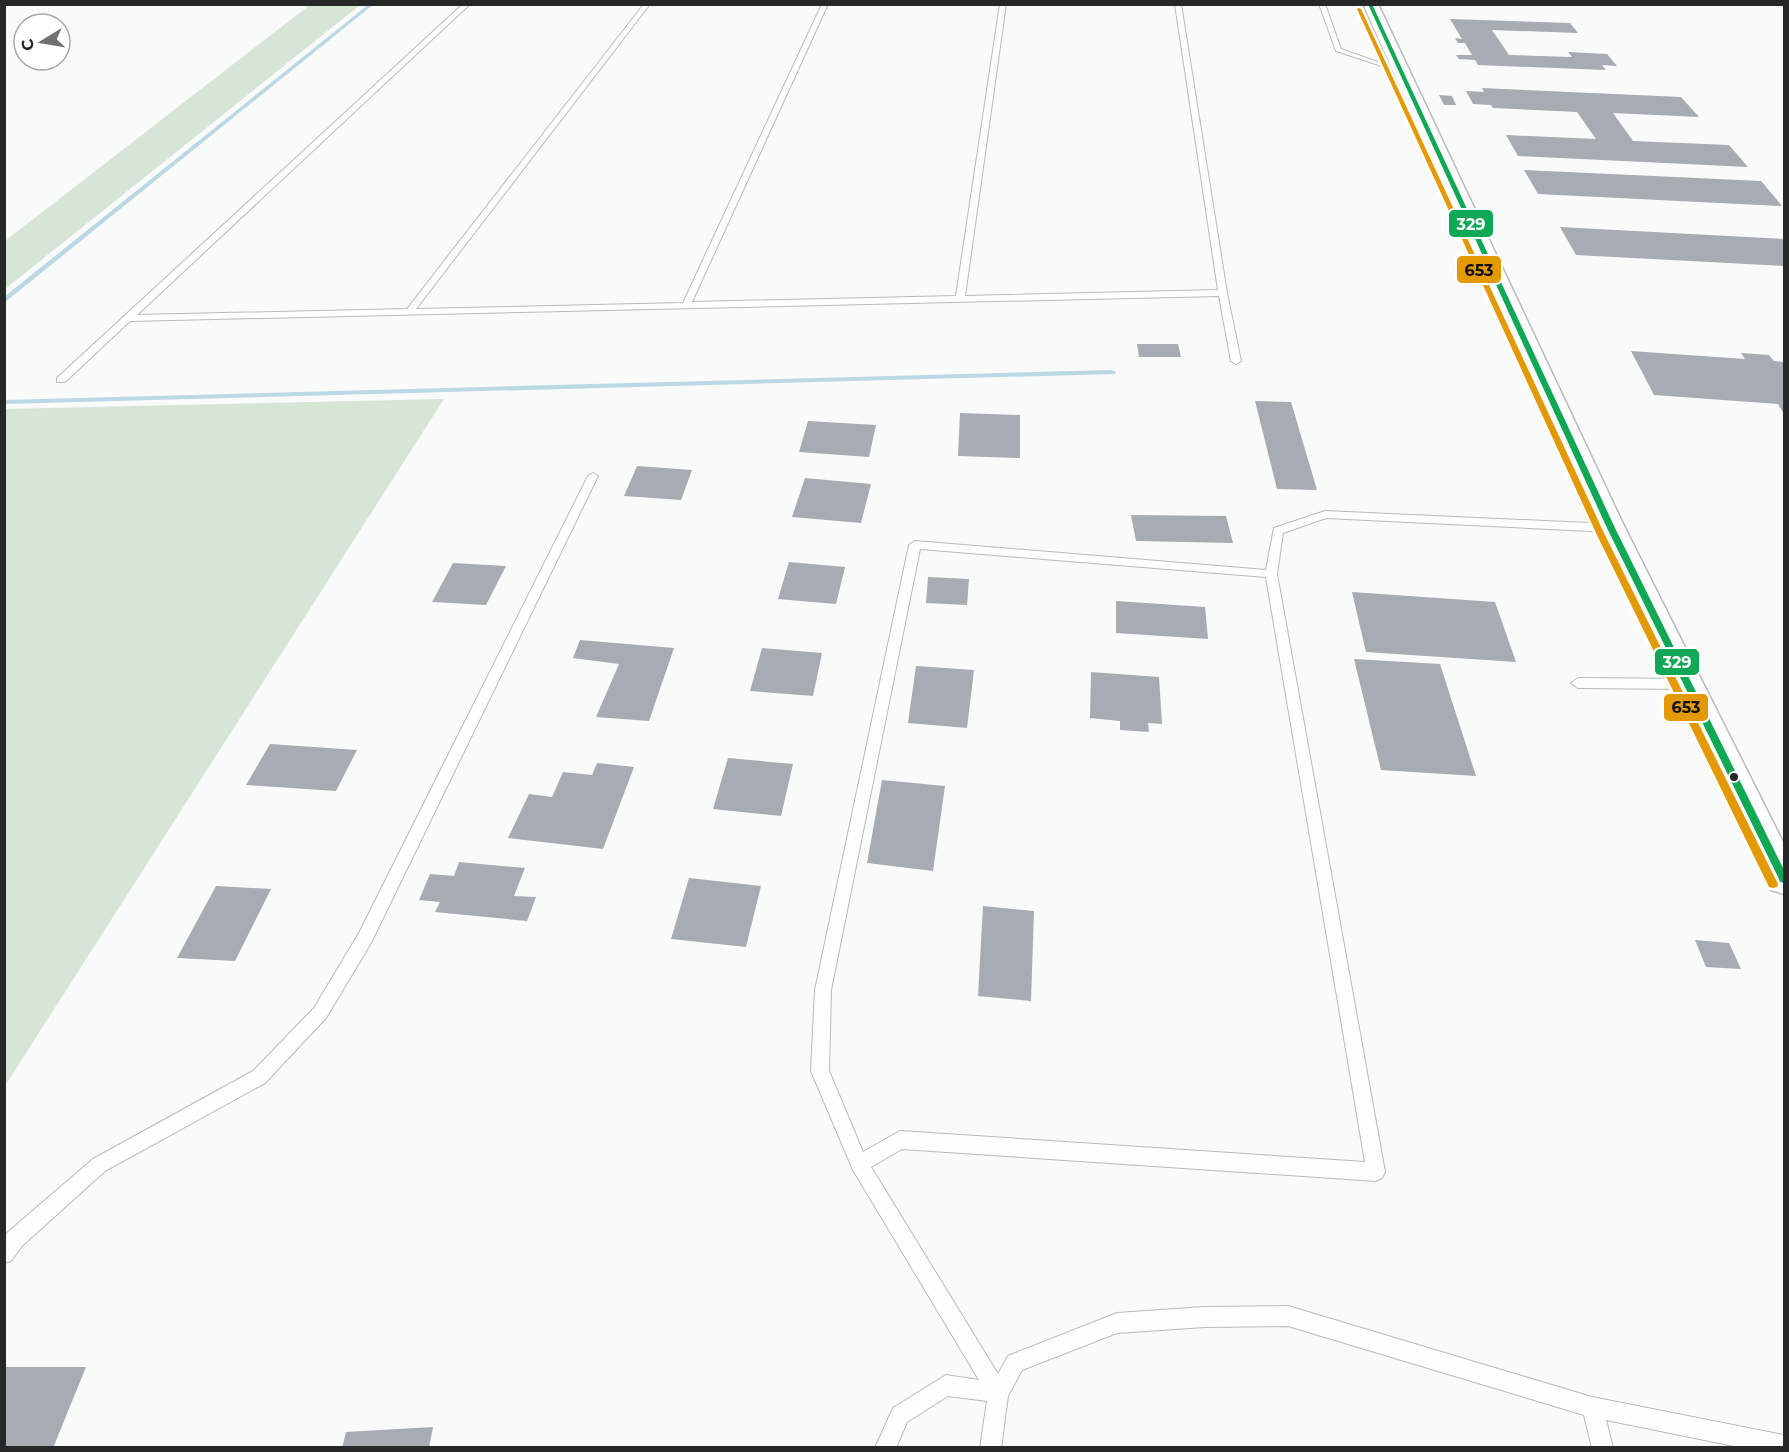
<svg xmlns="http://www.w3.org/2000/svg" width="1789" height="1452" viewBox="0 0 1789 1452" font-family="Montserrat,sans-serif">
  <rect width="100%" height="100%" fill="#f9fafa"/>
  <!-- green -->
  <g fill="#d7e5d7">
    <polygon points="311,4 360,5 5,289 5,241"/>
    <polygon points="444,399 5,1086 5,409"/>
  </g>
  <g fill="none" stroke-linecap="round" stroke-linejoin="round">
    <!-- stream -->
    <g fill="#bbd8e4" fill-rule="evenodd">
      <polygon points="369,4 374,4 4,303 4,297"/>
      <polygon points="1112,370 1116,372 1115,374 4,404 4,400"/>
    </g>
  </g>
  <!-- building -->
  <g fill="#a6acb1">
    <polygon points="1450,19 1570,23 1578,33 1492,30 1509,55 1572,57 1568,52 1607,54 1617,66 1602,65 1606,70 1478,65 1475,60 1459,59 1456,55 1472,55 1465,43 1458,43 1455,38 1462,39"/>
    <polygon points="1482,88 1681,97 1699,117 1613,113 1633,141 1729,145 1748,167 1518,156 1506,135 1596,139 1577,112 1493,108 1491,105 1473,104 1466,91 1484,92"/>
    <polygon points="1439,95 1452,96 1456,105 1444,105"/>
    <polygon points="1524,170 1761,181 1782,206 1538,194"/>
    <polygon points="1560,227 1784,239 1784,266 1576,255"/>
    <polygon points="1137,344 1178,344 1181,357 1139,357"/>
    <polygon points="1631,351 1745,359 1741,353 1769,355 1774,361 1784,362 1784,414 1778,404 1654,395"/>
    <polygon points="1255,401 1291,402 1317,490 1277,489"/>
    <polygon points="960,413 1020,415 1020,458 958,456"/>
    <polygon points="808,421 876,425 869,457 799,452"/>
    <polygon points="637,466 692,470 681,500 624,496"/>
    <polygon points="805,478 871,484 861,523 792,517"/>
    <polygon points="1131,515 1226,516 1233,543 1136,541"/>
    <polygon points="789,562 845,567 836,604 778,599"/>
    <polygon points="453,563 506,566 486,605 432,602"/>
    <polygon points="928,577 969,579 967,605 926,603"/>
    <polygon points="1352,592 1495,602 1516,662 1366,652"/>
    <polygon points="1116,601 1205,607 1208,639 1116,633"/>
    <polygon points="580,640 674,648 649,721 596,717 619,664 573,658"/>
    <polygon points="762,648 822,653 813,696 750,691"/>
    <polygon points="1354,659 1440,664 1476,776 1381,770"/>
    <polygon points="916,666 974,670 967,728 908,723"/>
    <polygon points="1091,672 1159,677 1162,724 1148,723 1149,732 1120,730 1120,721 1090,718"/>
    <polygon points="270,744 357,750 336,791 246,785"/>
    <polygon points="728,758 793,764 781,816 713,809"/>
    <polygon points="597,763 634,767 603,849 508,838 529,794 552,797 563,772 592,775"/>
    <polygon points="882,780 945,786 933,871 867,863"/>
    <polygon points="459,862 525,868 514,896 536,897 527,921 435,912 440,902 419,900 430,874 454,876"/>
    <polygon points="689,878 761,886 746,947 671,939"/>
    <polygon points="216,886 271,889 235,961 177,958"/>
    <polygon points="983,906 1034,911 1031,1001 978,996"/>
    <polygon points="1695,940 1729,943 1741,969 1706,967"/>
    <polygon points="5,1367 86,1367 53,1448 5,1448"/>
    <polygon points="433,1427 429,1448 342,1448 346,1432"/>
  </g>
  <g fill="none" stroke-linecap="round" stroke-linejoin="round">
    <defs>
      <g id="lane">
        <polygon points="463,4 470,4 137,315 407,309 644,4 650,4 416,309 683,303 822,4 828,4 692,302 956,296 1000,4 1006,4 965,296 1218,290 1175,4 1181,4 1227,293 1241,361 1236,364 1231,361 1219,296 130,321 65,382 57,382 57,378"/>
        <polygon points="1319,4 1325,4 1341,49 1403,71 1403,73 1336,51"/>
        <polygon points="593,473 598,476 371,943 326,1018 265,1083 105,1171 22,1246 11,1261 4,1263 4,1238 8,1232 93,1159 253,1071 314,1008 359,933 588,476"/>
        <path d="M1325,511L1611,524L1617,528L1611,532L1326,518L1283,533L1277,574L1385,1172L1382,1178L1376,1181L902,1149L871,1167L998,1374L1008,1356L1117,1313L1204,1307L1288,1306L1592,1397L1784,1435V1448H1744L1606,1420L1613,1448H1592L1584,1415L1288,1326L1204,1327L1117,1333L1022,1370L1008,1396L1001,1448H980L987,1401L948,1396L907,1422L896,1448H875L893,1408L946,1375L979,1380L853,1170L811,1071L815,990L909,545L915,541L1266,570L1274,528ZM920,549L1266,577L1365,1162L900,1131L863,1152L829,1071L831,990Z"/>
        <polygon points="1578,678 1689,679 1696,684 1689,689 1578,688 1571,683"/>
      </g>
      <polygon id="secondary" points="1363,4 1378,4 1625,528 1784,844 1784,894 1771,890 1597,528"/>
    </defs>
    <!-- lane casing -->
    <use href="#lane" stroke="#bababa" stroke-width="2"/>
    <!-- secondary casing -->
    <use href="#secondary" stroke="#bababa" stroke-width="3"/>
    <!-- lane -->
    <use href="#lane" fill="#fefefe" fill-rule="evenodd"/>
    <!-- secondary -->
    <use href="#secondary" fill="#fefefe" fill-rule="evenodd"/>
    <defs>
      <polygon id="bus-1" points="1368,4 1372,4 1615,528 1784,870 1784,883 1780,882 1779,879 1607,528"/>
      <polygon id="bus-2" points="1359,8 1361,9 1604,533 1778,884 1777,887 1773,888 1769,887 1596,533 1357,9"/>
    </defs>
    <!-- bus-1 casing -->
    <use href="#bus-1" stroke="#fff" stroke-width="5"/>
    <!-- bus-2 casing -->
    <use href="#bus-2" stroke="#fff" stroke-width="5"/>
    <!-- bus-1 -->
    <use href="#bus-1" fill="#10a855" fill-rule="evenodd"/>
    <!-- bus-2 -->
    <use href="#bus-2" fill="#e29904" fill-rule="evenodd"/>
  </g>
  <!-- markers -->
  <circle fill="#262727" stroke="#fff" stroke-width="2" cx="1734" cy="777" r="5"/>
  <g stroke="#fff" stroke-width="2">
    <rect x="1448" y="209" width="46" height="29" rx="6" fill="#10a855"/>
    <rect x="1456" y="255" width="46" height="29" rx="6" fill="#e29904"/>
    <rect x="1654" y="648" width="46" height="28" rx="6" fill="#10a855"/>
    <rect x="1663" y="693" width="46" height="29" rx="6" fill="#e29904"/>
  </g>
  <g font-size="16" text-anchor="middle" font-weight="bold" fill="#fff">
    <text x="1471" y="230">329</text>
    <text x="1677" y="668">329</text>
  </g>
  <g font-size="16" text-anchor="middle" font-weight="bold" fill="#111">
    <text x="1479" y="276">653</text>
    <text x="1686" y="713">653</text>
  </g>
  <!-- border -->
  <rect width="1789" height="1452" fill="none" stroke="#262727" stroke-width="12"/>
  <!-- north arrow -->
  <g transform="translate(42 42) rotate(259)"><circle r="28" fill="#ffffff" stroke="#a8a9a9" stroke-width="1.5"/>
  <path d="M0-4.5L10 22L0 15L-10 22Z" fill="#707171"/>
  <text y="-9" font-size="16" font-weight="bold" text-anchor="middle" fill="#262727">С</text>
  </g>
</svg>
